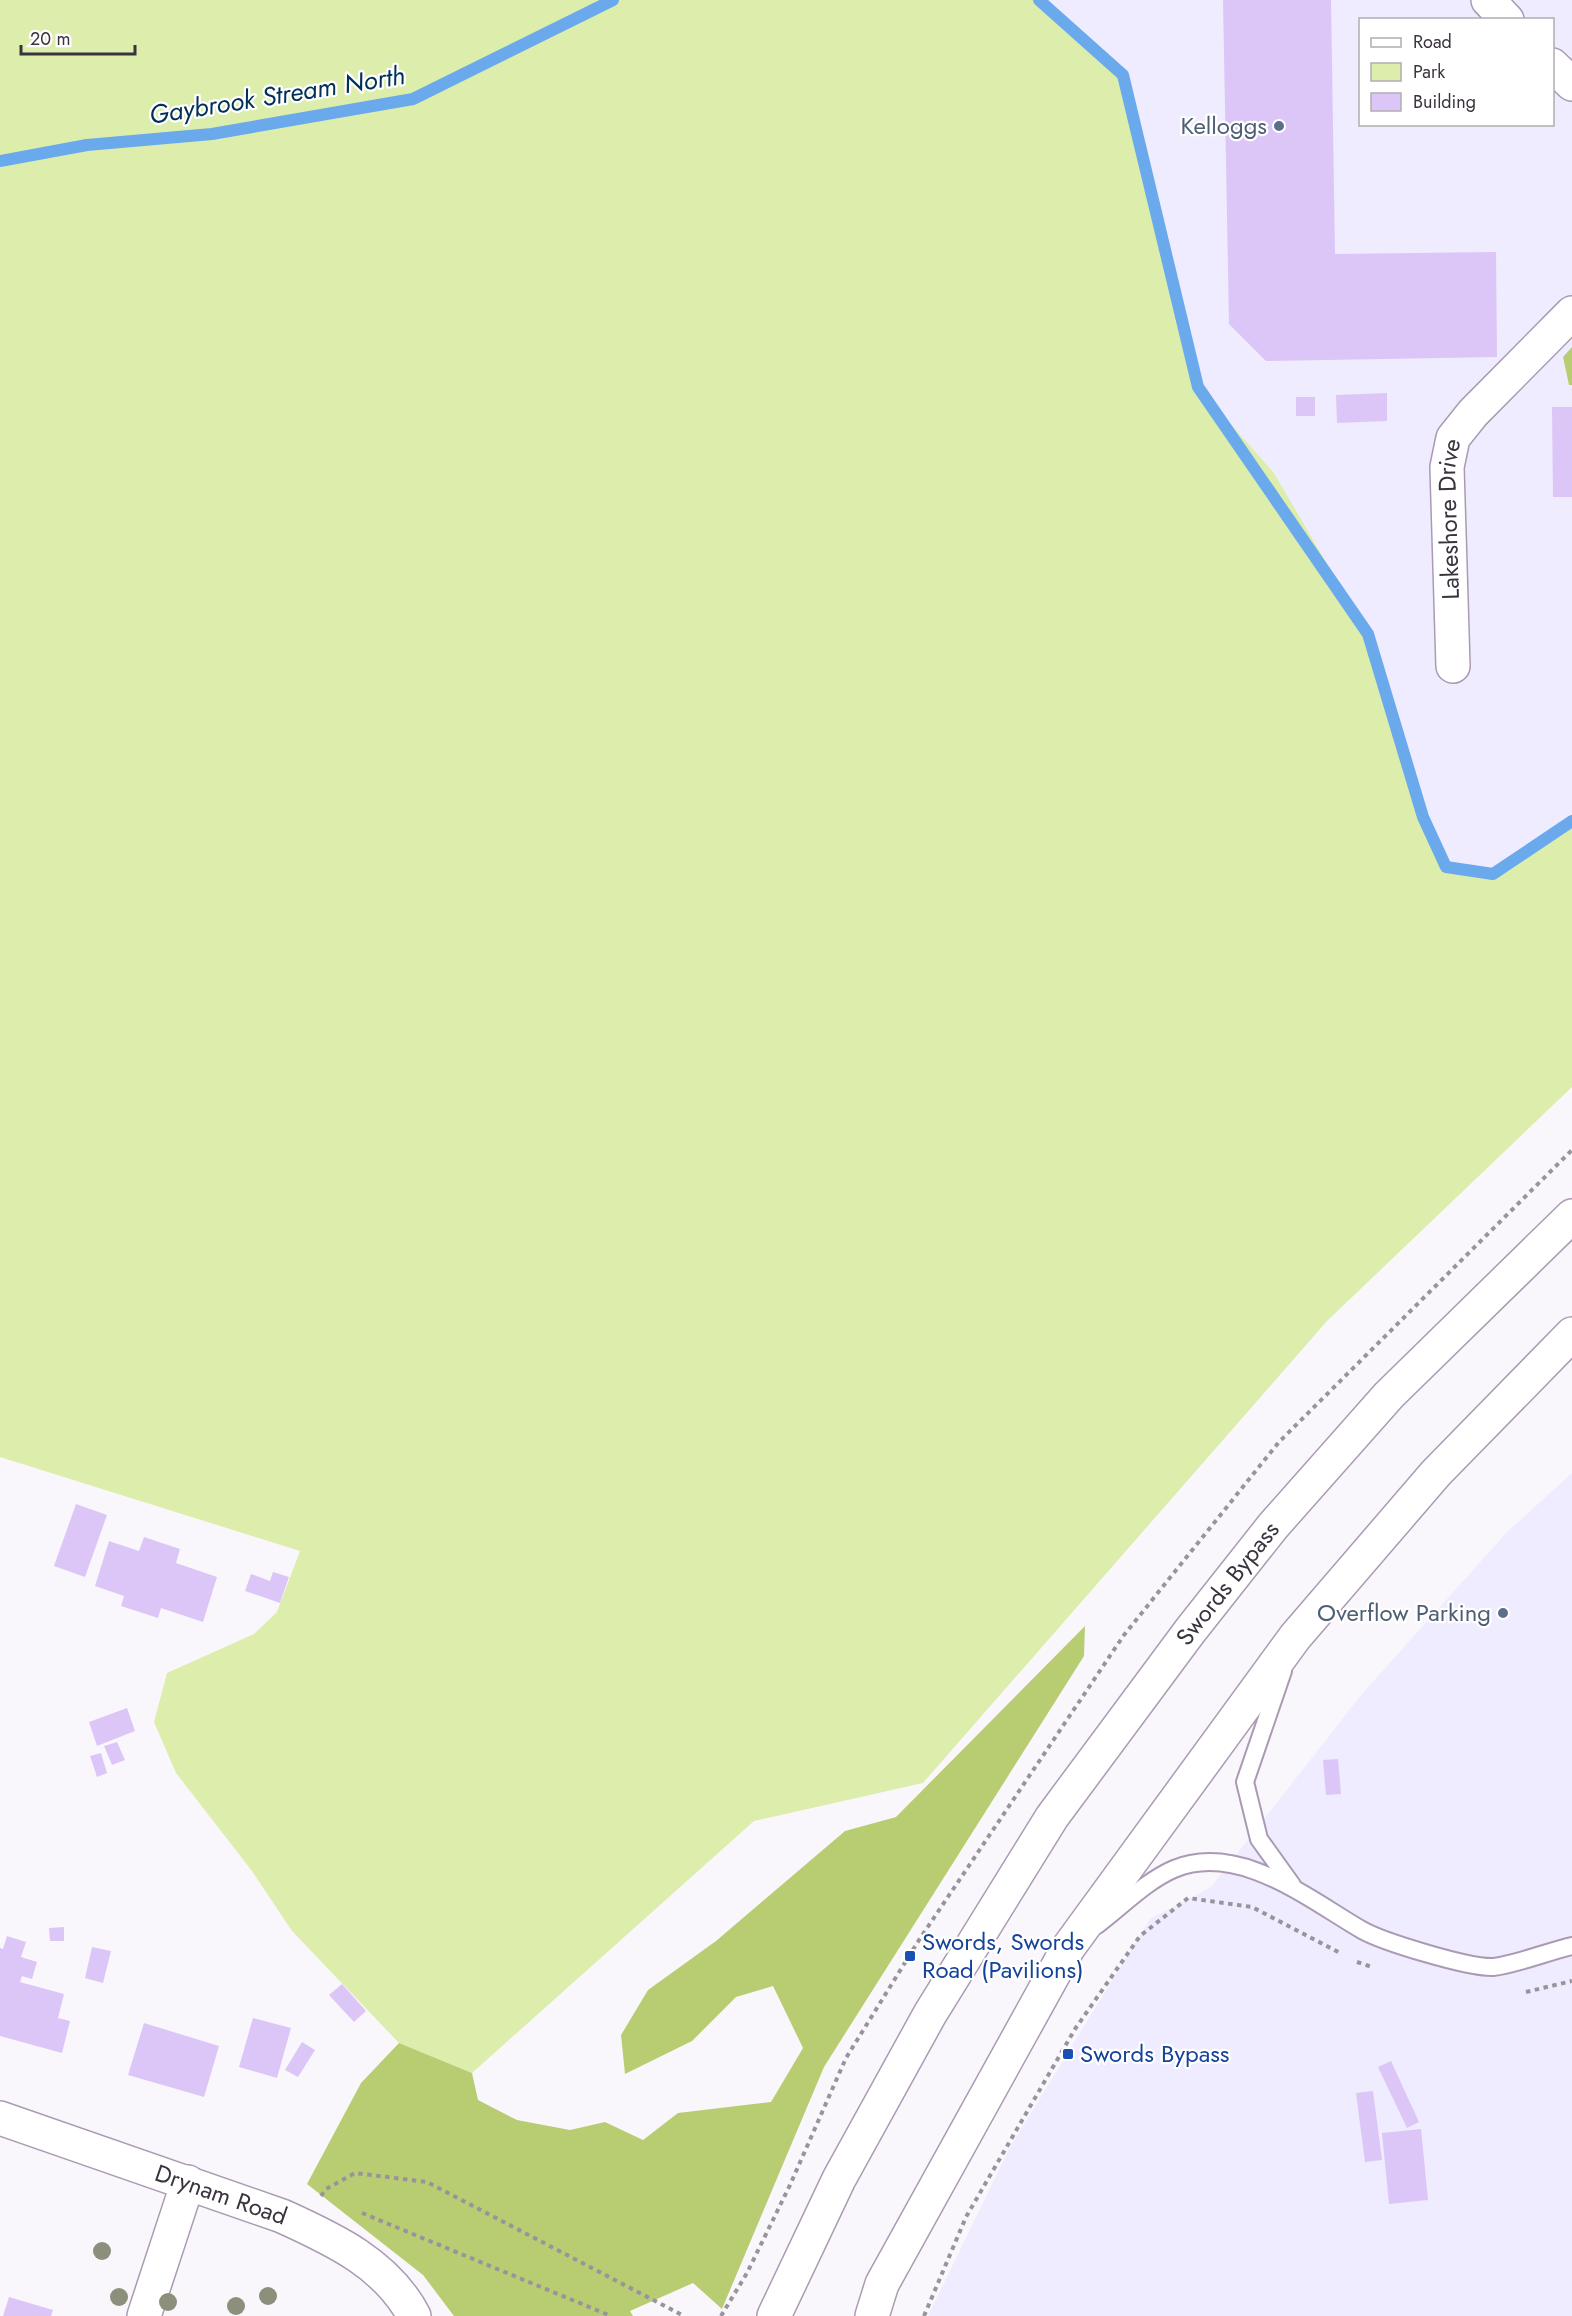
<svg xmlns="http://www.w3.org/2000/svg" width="1572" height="2316" viewBox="0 0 1572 2316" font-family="Jost,sans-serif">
  <rect width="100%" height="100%" fill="#faf7fc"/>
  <!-- commercial -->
  <g fill="#eeecfe" fill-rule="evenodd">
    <path d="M1039,0H1572V821L1493,874L1446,867L1428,833L1368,634L1274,473L1198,387L1123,75ZM1360,20H1552V124H1360Z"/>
    <polygon points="1572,1473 1572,2316 928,2316 1010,2147 1150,1919 1211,1887 1361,1695 1507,1532"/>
  </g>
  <!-- green -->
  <polygon fill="#dcedac" points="0,0 1039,0 1123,75 1198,387 1274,473 1368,634 1428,833 1446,866 1493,874 1572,821 1572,1087 1327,1321 923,1783 754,1821 472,2073 399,2043 292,1931 252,1871 176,1773 154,1722 167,1673 254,1634 277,1612 300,1551 0,1457"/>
  <!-- forest -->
  <g fill="#b8cd72">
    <polygon points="1572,347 1572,385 1569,385 1563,357"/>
    <polygon points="1085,1626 1084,1656 824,2067 722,2309 693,2283 630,2311 633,2316 454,2316 423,2275 307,2184 361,2083 399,2043 472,2073 478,2100 517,2120 570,2130 605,2122 643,2140 678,2113 771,2102 803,2048 773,1986 736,1997 692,2041 625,2074 621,2035 648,1990 716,1941 845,1831 896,1817"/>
  </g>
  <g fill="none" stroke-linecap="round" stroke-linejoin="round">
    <!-- stream -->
    <g stroke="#6aa9ec" stroke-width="12">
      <polyline points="1039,0 1123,75 1198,387 1368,634 1423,817 1446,867 1493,874 1572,821"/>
      <polyline points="0,161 87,145 212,134 413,99 613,0"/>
    </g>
  </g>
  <!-- building -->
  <g fill="#dcc6f7">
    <polygon points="1223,0 1331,0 1335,254 1496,252 1497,357 1266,361 1229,324"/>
    <polygon points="1387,393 1387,421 1337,423 1336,395"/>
    <rect x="1296" y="397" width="19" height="19"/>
    <polygon points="1552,407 1572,407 1572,497 1553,497"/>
    <polygon points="76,1504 107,1515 85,1577 54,1566"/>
    <polygon points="144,1537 180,1549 176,1563 217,1577 203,1622 161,1608 158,1618 121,1606 124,1596 95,1586 109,1541 139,1551"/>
    <polygon points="273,1572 289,1577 280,1603 245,1591 251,1574 270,1581"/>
    <polygon points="127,1708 135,1731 97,1746 89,1722"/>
    <polygon points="117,1742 125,1760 112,1765 104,1746"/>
    <polygon points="101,1753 107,1773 97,1777 90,1756"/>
    <polygon points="1338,1759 1341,1794 1326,1795 1323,1760"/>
    <polygon points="64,1927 64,1941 50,1941 49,1928"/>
    <polygon points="7,1936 26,1942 21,1957 37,1962 32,1979 22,1976 20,1982 64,1994 58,2018 70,2021 62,2053 0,2036 0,1948 3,1949"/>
    <polygon points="92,1947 111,1951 103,1983 85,1978"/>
    <polygon points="342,1984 366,2011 354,2022 329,1995"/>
    <polygon points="253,2018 291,2028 277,2078 239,2067"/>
    <polygon points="144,2023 219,2046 204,2097 128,2075"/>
    <polygon points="302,2042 315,2050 298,2077 285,2070"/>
    <polygon points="1391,2061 1419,2122 1407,2128 1378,2067"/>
    <polygon points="1373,2091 1382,2160 1365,2162 1356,2093"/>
    <polygon points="1421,2129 1428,2200 1389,2204 1382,2133"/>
    <polygon points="9,2297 53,2310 51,2316 3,2316"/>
  </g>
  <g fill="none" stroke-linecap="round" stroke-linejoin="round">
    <defs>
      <g id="service">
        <polyline points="1283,1671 1245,1782 1259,1839 1292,1885"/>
        <path d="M1097,1925C1121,1907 1146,1881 1174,1869C1239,1842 1310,1900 1362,1930C1383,1942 1469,1968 1493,1967C1514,1965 1550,1951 1572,1946"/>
      </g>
      <g id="minor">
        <polyline points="1488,0 1507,20"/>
        <polyline points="1552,65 1572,84"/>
        <path id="s1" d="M1453,666L1447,467L1453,438L1473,413L1572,313"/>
        <polyline points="144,2316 188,2182"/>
      </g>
      <g id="tertiary">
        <path id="s2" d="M0,2118L282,2216C333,2239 387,2264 414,2316"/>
      </g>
      <g id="secondary">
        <path id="s3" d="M774,2316L839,2179L930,2014L1052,1817L1190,1631L1273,1526L1389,1395L1572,1216"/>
        <polyline points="872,2316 882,2284 1068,1948 1295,1637 1436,1473 1572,1334"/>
      </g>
    </defs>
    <!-- service casing -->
    <use href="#service" stroke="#ab9ab3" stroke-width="20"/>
    <!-- minor casing -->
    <use href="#minor" stroke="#ab9ab3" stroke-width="36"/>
    <!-- tertiary casing -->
    <use href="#tertiary" stroke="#ab9ab3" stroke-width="36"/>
    <!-- secondary casing -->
    <use href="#secondary" stroke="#ab9ab3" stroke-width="36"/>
    <!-- path -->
    <g stroke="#99949c" stroke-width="4" stroke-dasharray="4.5 4.5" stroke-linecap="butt">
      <polyline points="1357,1962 1372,1967"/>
      <polyline points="1526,1992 1572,1981"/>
      <polyline points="321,2196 326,2189 355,2173 427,2182 684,2316"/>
      <polyline points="362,2213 611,2316"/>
      <polyline points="721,2316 747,2273 790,2185 846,2058 919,1940 1124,1635 1279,1442 1572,1150"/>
      <polyline points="924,2316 966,2217 1075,2029 1140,1936 1188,1898 1252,1907 1342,1954"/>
    </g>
    <!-- service -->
    <use href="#service" stroke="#fff" stroke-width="16"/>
    <!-- minor -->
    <use href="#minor" stroke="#fff" stroke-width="33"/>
    <!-- tertiary -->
    <use href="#tertiary" stroke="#fff" stroke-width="33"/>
    <!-- secondary -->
    <use href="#secondary" stroke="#fff" stroke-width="33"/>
  </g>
  <!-- trees -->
  <g fill="#8c8f7c">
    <circle cx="102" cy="2251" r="9"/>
    <circle cx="268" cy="2296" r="9"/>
    <circle cx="119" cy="2297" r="9"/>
    <circle cx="168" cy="2302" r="9"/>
    <circle cx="236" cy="2306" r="9"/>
  </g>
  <!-- markers -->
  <g fill="#5c6f8a" stroke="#fff" stroke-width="2">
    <circle cx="1279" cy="126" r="6"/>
    <circle cx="1503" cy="1613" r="6"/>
  </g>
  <g fill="#1a4fb4" stroke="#fff" stroke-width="2">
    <rect x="904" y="1950" width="12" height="12" rx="3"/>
    <rect x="1062" y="2048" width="12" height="12" rx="3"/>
  </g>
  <g text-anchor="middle" stroke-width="4.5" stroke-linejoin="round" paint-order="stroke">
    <!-- service labels -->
    <g font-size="24" fill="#4e5e75" stroke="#fff" text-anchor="end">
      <text x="1267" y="134">Kelloggs</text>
      <text x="1491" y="1621">Overflow Parking</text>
    </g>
    <!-- street labels -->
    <g font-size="24" fill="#3a333d" stroke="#fff">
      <text dy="8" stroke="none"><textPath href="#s1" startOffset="147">Lakeshore Drive</textPath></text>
      <text dy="8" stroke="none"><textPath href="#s3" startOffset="864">Swords Bypass</textPath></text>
      <text dy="8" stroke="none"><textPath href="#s2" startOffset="234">Drynam Road</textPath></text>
    </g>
    <!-- transit labels -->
    <g font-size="24" fill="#164399" stroke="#fff" text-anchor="start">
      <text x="922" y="1950">Swords, Swords<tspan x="922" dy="28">Road (Pavilions)</tspan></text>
      <text x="1080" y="2062">Swords Bypass</text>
    </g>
    <!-- water labels -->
    <g font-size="26" font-style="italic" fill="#003059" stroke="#fff">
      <text transform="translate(277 95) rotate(-9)" y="9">Gaybrook Stream North</text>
    </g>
  </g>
  <!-- legend -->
  <rect x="1359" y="18" width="195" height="108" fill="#ffffff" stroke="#b0adb1" stroke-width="1.5"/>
  <rect x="1371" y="38" width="30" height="9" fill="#ffffff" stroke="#b0adb1" stroke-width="1.5"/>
  <text x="1413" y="48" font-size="18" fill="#3a333d">Road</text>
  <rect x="1371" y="63" width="30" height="18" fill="#dcedac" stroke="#b0adb1" stroke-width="1.5"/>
  <text x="1413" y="78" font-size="18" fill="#3a333d">Park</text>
  <rect x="1371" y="93" width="30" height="18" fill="#dcc6f7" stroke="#b0adb1" stroke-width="1.5"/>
  <text x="1413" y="108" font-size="18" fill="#3a333d">Building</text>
  <!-- scale -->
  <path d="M21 45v9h114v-9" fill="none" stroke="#3a333d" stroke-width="3"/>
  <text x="30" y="45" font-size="18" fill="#3a333d" stroke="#ffffff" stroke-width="4.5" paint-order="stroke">20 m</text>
</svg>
